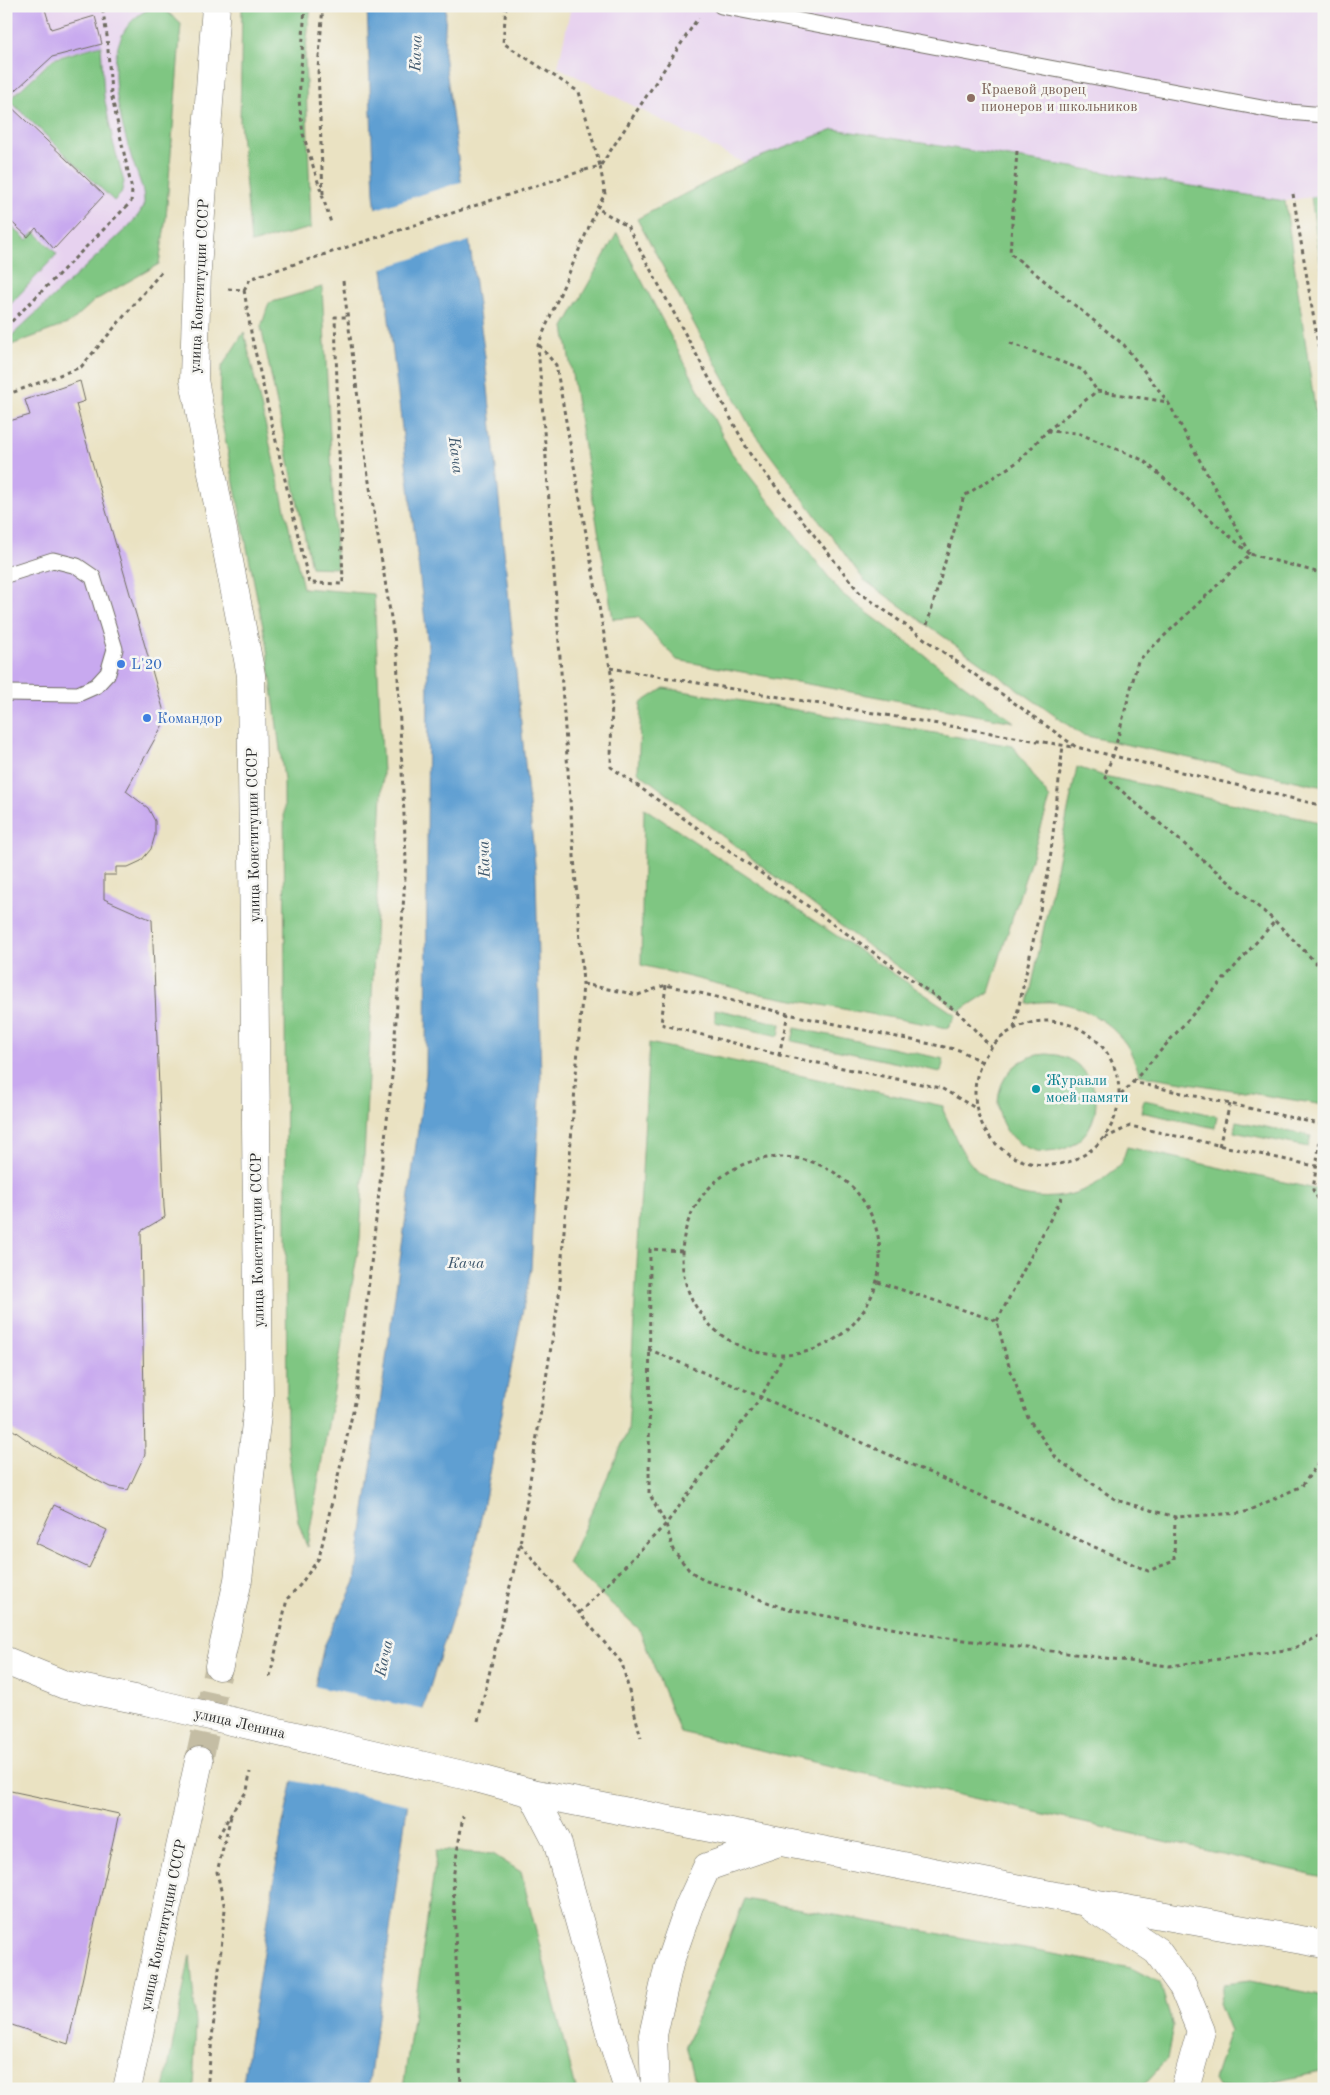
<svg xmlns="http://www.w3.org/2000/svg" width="1330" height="2095" viewBox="0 0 1330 2095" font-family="'Old Standard TT',serif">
  <rect width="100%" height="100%" fill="#f6f6f2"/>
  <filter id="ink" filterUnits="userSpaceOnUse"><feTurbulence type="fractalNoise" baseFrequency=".02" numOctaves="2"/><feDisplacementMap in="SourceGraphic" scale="10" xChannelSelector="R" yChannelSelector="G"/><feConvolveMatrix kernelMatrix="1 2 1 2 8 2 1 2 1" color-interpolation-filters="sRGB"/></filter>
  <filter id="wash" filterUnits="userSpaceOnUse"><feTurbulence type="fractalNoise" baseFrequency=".0096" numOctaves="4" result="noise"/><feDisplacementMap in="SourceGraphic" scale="20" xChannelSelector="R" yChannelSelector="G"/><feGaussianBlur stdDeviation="1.12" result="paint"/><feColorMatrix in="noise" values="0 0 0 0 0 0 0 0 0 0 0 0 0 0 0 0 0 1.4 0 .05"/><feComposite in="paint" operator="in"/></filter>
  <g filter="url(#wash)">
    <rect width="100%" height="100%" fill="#eae2c2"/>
    <!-- built -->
    <g fill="#e7d2ef">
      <polygon points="6,6 162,6 181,24 166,218 159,264 94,301 70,323 6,347"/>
      <polygon points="571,6 1324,6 1324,195 1285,201 834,129 744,163 558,67"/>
    </g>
    <!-- green -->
    <g fill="#7fc682" stroke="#557856">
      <path d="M157,6L162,7L181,24L166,218L159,264L94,301L70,323L6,347V341L129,226C135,219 142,212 144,203C145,190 136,172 132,159C118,112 92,27 157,6Z"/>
      <polygon points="242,6 311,6 305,55 311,228 251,243 240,121"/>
      <polygon points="101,45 104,96 113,142 124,182 121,194 114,201 9,100 53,59"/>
      <polygon points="834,129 1285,201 1324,471 1324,787 1082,735 864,580 753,432 637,219 744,163"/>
      <polygon points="1324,195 1324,286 1311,197"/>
      <polygon points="6,221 27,240 35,232 57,254 6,309"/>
      <polygon points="617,233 731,452 841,593 1014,722 677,660 638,617 613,619 564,327"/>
      <polygon points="322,287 337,568 311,567 261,327 269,303"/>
      <polygon points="244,332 303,588 374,594 383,773 360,1239 307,1547 298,1521 287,1444 284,780 266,642 220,413 221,368"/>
      <polygon points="664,688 1013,746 1050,799 989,992 960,1011 853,935 638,772 641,703"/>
      <path d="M1077,767L1104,776L1324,823V1105L1140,1075C1136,1065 1132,1053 1126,1044C1105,1015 1064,995 1028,1004Z"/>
      <polygon points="644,808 956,1015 948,1028 755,993 641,965"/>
      <polygon points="715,1009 781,1024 779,1036 715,1022"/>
      <polygon points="795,1028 944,1059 941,1072 792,1041"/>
      <path d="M649,1043L943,1106V1110C954,1133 962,1159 982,1175C1017,1205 1074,1205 1108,1175C1113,1171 1119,1167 1122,1162C1124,1157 1125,1152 1127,1147L1324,1191V1877L680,1732L639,1629L568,1564L628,1431Z"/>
      <circle cx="1047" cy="1103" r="49"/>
      <polygon points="1144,1100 1217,1116 1215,1128 1141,1112"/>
      <polygon points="1236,1121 1311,1136 1308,1147 1234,1132"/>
      <polygon points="437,1850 493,1854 521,1872 576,2089 403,2089"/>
      <polygon points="745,1899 1131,1968 1160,1983 1173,2026 1167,2059 1140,2089 697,2089 686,2045"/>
      <polygon points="190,1955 196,2024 193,2089 164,2089"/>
      <polygon points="1250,1981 1324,1996 1324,2071 1243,2089 1218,2087 1214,2079 1230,2031 1219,2003 1224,1984"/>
    </g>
    <!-- water -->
    <polygon fill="#5f9fd2" stroke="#45657e" points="367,6 446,6 444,54 485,357 536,875 541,1079 531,1269 475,1548 419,1721 368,2089 242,2089 282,1828 324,1646 355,1582 426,1073 428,646 374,194"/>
    <!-- pier -->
    <g fill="#eae2c2">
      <polygon points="464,181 472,240 380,269 373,210"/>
      <polygon points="312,1686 425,1710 421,1722 410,1805 290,1780"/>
    </g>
    <g id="blocks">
      <!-- building -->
      <g fill="#c8a9ef">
        <polygon points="6,6 44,6 51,29 95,16 102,44 52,57 6,99"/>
        <polygon points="6,102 104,195 54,249 36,228 28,237 6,217"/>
        <polygon points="80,381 85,401 76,404 84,434 166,719 126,791 148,808 155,821 155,835 151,849 141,861 128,867 116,867 116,875 104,875 104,899 152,920 164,1207 165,1217 141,1231 145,1454 128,1490 110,1487 94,1479 34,1445 6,1425 6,422 30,415 25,400"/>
        <polygon points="54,1505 107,1530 89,1568 36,1543"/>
        <polygon points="6,1790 119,1814 68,2044 6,2023"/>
      </g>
    </g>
  </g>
  <g filter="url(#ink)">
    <use href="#blocks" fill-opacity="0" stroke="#6e6b60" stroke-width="1"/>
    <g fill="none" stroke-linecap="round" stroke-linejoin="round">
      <!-- minor-tunnel -->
      <polyline stroke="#c4bda4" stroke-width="28" stroke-dasharray="28 14" stroke-linecap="butt" points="199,1761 219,1666"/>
      <defs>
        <g id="service">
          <polyline points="721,6 1277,111 1324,115"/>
          <polyline points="6,575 53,560 77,566 93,577 115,649 108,673 96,686 78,694 6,693"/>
        </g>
        <g id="minor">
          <polyline points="216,6 197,269 194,380 251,675 259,1397 238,1580 219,1666"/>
          <polyline points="127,2089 199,1761"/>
        </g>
        <g id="primary">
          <polyline points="6,1661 65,1685 150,1702"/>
          <polyline points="476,1778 532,1793 1081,1901 1324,1944"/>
          <polyline points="532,1793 557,1841 612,2039 628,2089"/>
          <polyline points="1091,1907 1157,1951 1183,1987 1201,2031 1185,2089"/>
          <polyline points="655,2089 653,2035 669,1964 689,1906 707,1867 779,1842"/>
        </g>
      </defs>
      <!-- service casing -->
      <use href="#service" stroke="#6e6b60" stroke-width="17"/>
      <!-- minor casing -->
      <use href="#minor" stroke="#6e6b60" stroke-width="29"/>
      <!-- primary casing -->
      <use href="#primary" stroke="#6e6b60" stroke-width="29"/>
      <!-- path -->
      <g stroke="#6e6b60" stroke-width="3" stroke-dasharray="4 4" stroke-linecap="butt">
        <polyline points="305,6 299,100 303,134 331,223"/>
        <polyline points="506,6 503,43 579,92 600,166"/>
        <polyline points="1017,151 1010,253 1124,345 1168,402"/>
        <polyline points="601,165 698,18"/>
        <polyline points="585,170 600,166 605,194 597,208 627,226 750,454 859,592 1076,747 1324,806"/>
        <polyline points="323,194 318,69 323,6"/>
        <polyline points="1293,194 1324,380"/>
        <polyline points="228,289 244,290 250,279 261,275"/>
        <polyline points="244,290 252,338 309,583 343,584 335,317 347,317"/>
        <polyline points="6,327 131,202 132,190 111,93 107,36 102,6"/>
        <polyline points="1010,343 1083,370 1097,391"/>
        <polyline points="539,345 556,365 610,668 612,679 611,767 959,1013 991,1047"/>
        <polyline points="6,395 81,367 163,270"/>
        <polyline points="1047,431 1097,391 1168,402 1249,551"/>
        <polyline points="1324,574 1250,554 1138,661 1113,756 1104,776 1275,921 1324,971"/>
        <polyline points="927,625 964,496 1019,461 1047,431 1078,433 1143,460 1250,554"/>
        <polyline points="610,668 1073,747"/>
        <polyline points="583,984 638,995 666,985 788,1014 959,1050 982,1062"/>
        <polyline points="666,985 661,1024 779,1055 941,1088 977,1109"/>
        <circle cx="1047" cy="1093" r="72"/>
        <polyline points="1014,1028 1049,869 1063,745"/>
        <polyline points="779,1055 788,1014"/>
        <polyline points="1133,1082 1275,921"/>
        <polyline points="1121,1095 1133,1082 1324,1125"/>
        <polyline points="1322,1125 1313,1190 1324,1209"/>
        <polyline points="1105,1138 1130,1126 1324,1168"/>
        <polyline points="1219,1146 1230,1104"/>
        <circle cx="781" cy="1256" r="99"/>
        <polyline points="682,1251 650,1249 649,1493 666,1524 673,1550 689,1570 703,1580 735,1590 783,1608 940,1637 1169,1666 1292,1649 1324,1634"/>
        <polyline points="878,1282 997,1321 1007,1360 1028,1418 1057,1459 1116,1500 1175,1517 1243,1513 1302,1486 1324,1455"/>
        <polyline points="997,1321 1062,1197"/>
        <polyline points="648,1349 761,1397 1148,1571 1174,1561 1175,1517"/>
        <polyline points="520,1544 622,1663 641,1738"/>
        <polyline points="579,1613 666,1524 761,1397 783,1357"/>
        <polyline points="270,1677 287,1599 300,1585 319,1558 356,1398 393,1067 406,861 397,655 367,469 343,281"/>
        <polyline points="478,1721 520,1544 559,1296 583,984 538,345 597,208"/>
        <polyline points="218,1837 233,1810 247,1791 250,1772"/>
        <polyline points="207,2089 225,1909 217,1872 231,1816"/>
        <polyline points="461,2089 453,1878 463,1816"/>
      </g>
      <!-- service -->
      <use href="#service" stroke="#fff" stroke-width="15"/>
      <!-- minor -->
      <use href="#minor" stroke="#fff" stroke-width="28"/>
      <!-- primary -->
      <use href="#primary" stroke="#fff" stroke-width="28"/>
      <defs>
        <polyline id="primary-bridge" points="150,1702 476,1778"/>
      </defs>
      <!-- primary-bridge casing -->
      <use href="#primary-bridge" stroke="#6e6b60" stroke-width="29" stroke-linecap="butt"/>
      <!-- path-bridge -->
      <polyline stroke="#6e6b60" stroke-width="3" stroke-dasharray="4 4" stroke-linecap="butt" points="261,275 585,170"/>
      <!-- primary-bridge -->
      <use href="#primary-bridge" stroke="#fff" stroke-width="28"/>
    </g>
  </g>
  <!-- markers -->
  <circle fill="#8d6e63" stroke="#f6f6f2" stroke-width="2" cx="971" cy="98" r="5"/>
  <g fill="#3f7fe0" stroke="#f6f6f2" stroke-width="2">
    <circle cx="121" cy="664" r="5"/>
    <circle cx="147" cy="718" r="5"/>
  </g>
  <circle fill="#0f9aa8" stroke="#f6f6f2" stroke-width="2" cx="1036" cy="1089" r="5"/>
  <g text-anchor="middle" stroke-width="5" stroke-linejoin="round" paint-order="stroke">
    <!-- education labels -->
    <g font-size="15" fill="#785e54" stroke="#f6f6f2" text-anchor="start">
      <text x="981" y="94">Краевой дворец<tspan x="981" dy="17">пионеров и школьников</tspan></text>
    </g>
    <!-- street labels -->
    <g font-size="15" fill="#2b2b2b" stroke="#f6f6f2">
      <text transform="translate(199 286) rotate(-87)" y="5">улица Конституции СССР</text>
      <text transform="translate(253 835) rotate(-91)" y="5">улица Конституции СССР</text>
      <text transform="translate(257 1240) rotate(-91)" y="5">улица Конституции СССР</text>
      <text transform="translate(240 1723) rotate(13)" y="5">улица Ленина</text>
      <text transform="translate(163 1925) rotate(-78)" y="5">улица Конституции СССР</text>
    </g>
    <!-- shop labels -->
    <g font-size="15" fill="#366cbe" stroke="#f6f6f2" text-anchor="start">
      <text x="131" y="669">L'20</text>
      <text x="157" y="723">Командор</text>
    </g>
    <!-- culture labels -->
    <g font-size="15" fill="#0d838f" stroke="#f6f6f2" text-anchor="start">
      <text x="1046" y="1085">Журавли<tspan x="1046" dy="17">моей памяти</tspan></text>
    </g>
    <!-- water labels -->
    <g font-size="16" font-style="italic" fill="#40596e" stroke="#f6f6f2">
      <text transform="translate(415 53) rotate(-88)" y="6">Кача</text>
      <text transform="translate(457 455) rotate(83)" y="6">Кача</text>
      <text transform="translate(483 859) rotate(-92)" y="6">Кача</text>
      <text x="466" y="1268">Кача</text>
      <text transform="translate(383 1658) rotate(-78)" y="6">Кача</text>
    </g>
  </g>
  <!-- margin -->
  <rect width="1330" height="2095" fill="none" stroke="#f6f6f2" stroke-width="25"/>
</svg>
